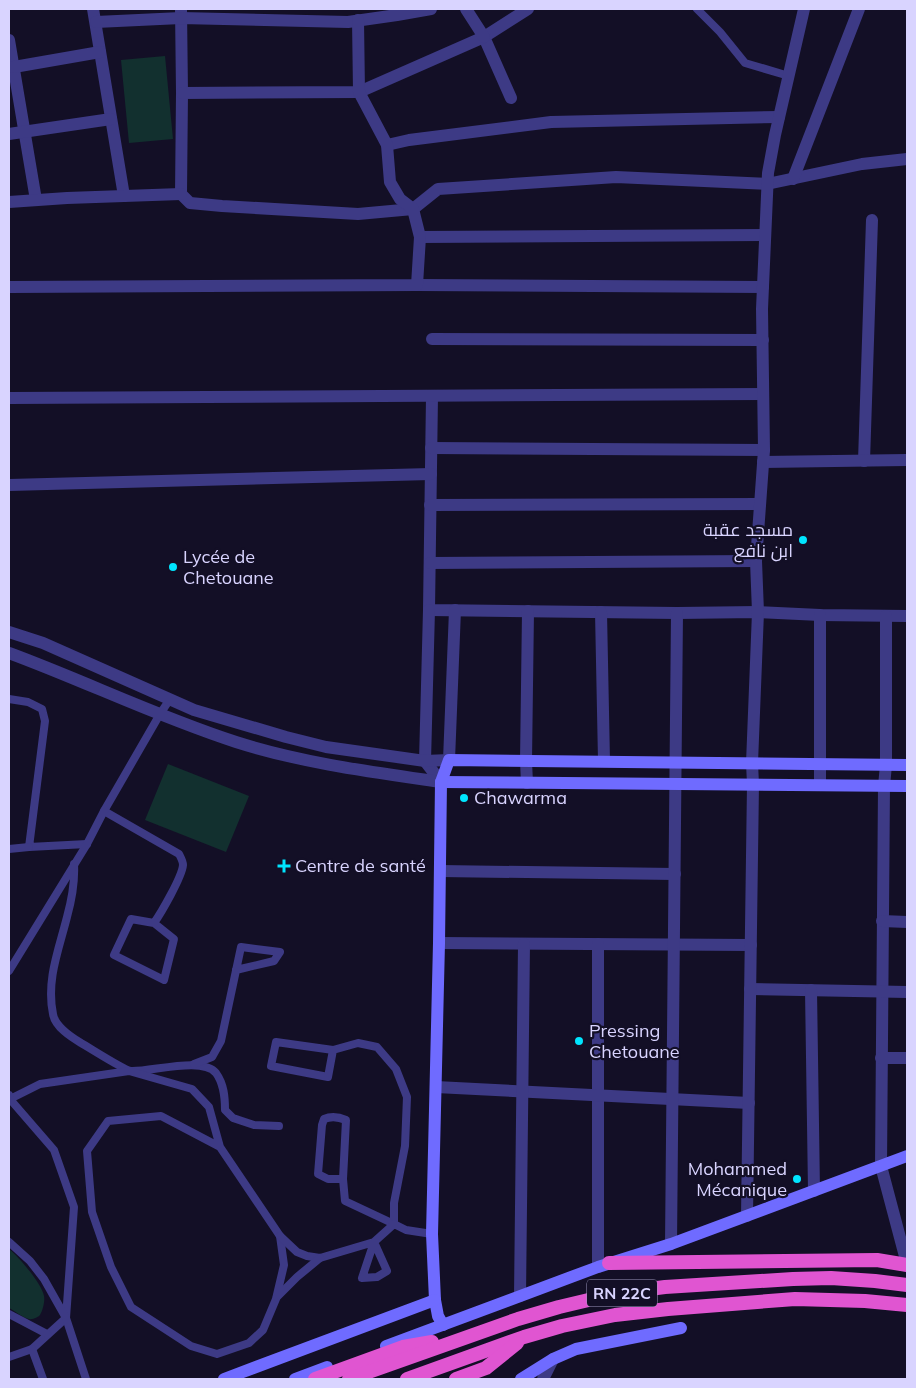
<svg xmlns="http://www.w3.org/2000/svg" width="916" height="1388" viewBox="0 0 916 1388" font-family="Mulish,Cairo,sans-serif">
  <rect width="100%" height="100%" fill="#130f26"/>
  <!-- green -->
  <g fill="#12302f">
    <polygon points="165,56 173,139 129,143 121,60"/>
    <polygon points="168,764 249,796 226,852 145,820"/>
    <path d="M9,1249C19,1257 42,1284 44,1296C45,1301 43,1310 40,1315C38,1317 33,1320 29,1319C23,1318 15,1311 9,1308Z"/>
  </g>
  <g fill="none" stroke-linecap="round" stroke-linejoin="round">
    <!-- service -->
    <g stroke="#3d3a85" stroke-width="8">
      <polyline points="697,9 720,32 745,63 789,76"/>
      <polyline points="9,699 28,702 42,709 45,721 29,847 87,844"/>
      <path d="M104,811L179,854C181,858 183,861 183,865C182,877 161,913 154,923L174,939L164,980L114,955L131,919L154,923"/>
      <polyline points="9,849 29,847"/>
      <path d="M74,864C75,882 72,899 67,917C59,949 46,980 53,1014C55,1027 71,1037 81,1043C90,1048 124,1070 131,1071C151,1072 203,1056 216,1073C224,1084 225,1097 225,1110L233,1118L254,1125L279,1126"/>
      <polyline points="9,971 87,844 104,811 160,714 170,699"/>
      <path d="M333,1050L328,1077L271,1066L276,1042L333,1050L358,1043L377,1047L396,1069L407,1097L405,1146L394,1203V1224L345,1201L343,1179L346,1120C339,1117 331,1116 324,1119L322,1125L318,1174L328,1179H343"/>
      <polyline points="194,1064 212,1057 221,1041 241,947 280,952 274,961 236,970"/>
      <polyline points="9,1095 10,1099 40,1084 129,1071 192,1089 209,1107 220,1147 280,1236 284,1265 276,1299 263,1330 249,1343 217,1354 191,1346 131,1307 111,1267 92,1212 87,1151 108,1121 161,1116 220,1147"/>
      <polyline points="9,1098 54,1150 74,1207 66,1318 32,1349 9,1357"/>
      <polyline points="280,1236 297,1252 307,1256 320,1258 374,1242 362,1278 377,1277 387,1271 374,1242 394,1224 406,1230 432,1234"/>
      <polyline points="9,1242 30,1261 44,1279 66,1318 86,1379"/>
      <polyline points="277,1297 297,1277 320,1258"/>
      <polyline points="9,1314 47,1334"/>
      <polyline points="32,1349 43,1379"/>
    </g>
    <!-- minor -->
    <g stroke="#3d3a85" stroke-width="12">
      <polyline points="93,9 124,196"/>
      <polyline points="181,9 182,93 181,194 190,203 222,206 358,214 413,209 438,189 616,177 767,184 862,164 907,159"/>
      <polyline points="96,22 181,18 348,22 397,15 431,9"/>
      <polyline points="484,37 511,98"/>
      <polyline points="9,40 36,200"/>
      <polyline points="14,67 100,52"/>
      <polyline points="182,93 359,92 484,37 528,9"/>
      <polyline points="9,134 111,119"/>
      <polyline points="387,145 409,140 551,122 779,117"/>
      <polyline points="793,179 859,9"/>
      <polyline points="9,202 67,198 181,194"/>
      <polyline points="420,237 765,235"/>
      <polyline points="417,285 763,287"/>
      <polyline points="9,287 417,285 420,237 413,209 400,199 390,182 387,145 359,92 358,20"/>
      <polyline points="432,339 763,340"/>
      <polyline points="432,396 429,610 677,613 758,612 820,615 907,616"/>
      <polyline points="9,398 763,394"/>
      <polyline points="431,448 764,450"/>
      <polyline points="864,461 872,220"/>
      <polyline points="763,462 907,460"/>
      <polyline points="9,485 431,474"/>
      <polyline points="430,505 760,504"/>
      <polyline points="430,563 756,561"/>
      <polyline points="429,610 425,761 441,782"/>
      <polyline points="601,612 604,761"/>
      <polyline points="820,615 820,785"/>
      <polyline points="886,616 886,765 884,786 881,1166 907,1264"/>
      <polyline points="9,632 43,643 194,710 286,737 326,747 425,761 449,760 455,610"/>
      <path d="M9,653C85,681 158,717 236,742C302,763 372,772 441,782"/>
      <polyline points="527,783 526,761 528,611"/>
      <polyline points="440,871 675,874"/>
      <polyline points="882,921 907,922"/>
      <polyline points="439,943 751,945"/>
      <polyline points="598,944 598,1267"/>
      <polyline points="750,989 907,992"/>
      <polyline points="811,990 814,1191"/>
      <polyline points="881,1058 907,1058"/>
      <polyline points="436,1087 749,1103"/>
      <polyline points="671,1244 677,613"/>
      <polyline points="520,1296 524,944"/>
      <polyline points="543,1379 553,1359"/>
    </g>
    <!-- tertiary -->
    <g stroke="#3d3a85" stroke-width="12">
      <polyline points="466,9 484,37"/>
      <polyline points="747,1216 753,784 752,763 758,612 756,561 764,450 762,309 768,173 775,135 804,9"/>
    </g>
    <!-- secondary -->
    <g stroke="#6f6bff" stroke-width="12">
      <polyline points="441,782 907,786"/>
      <polyline points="443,1325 438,1316 435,1300 432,1234 439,943 441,782 449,760 907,765"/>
      <polyline points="386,1346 598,1267 671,1244 907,1156"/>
      <polyline points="224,1379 435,1300"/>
      <polyline points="295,1379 327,1367"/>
      <polyline points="521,1379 553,1359 576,1349 681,1328"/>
    </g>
    <!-- trunk -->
    <g stroke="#e055d1" stroke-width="14">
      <polyline points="609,1263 877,1260 907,1265"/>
      <polyline points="315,1379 403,1347 432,1342"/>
      <polyline points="349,1379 518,1319 559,1307 618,1293 665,1287 793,1279 831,1278 875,1281 907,1285"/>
      <polyline points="407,1379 524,1337 562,1326 615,1315 668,1309 795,1299 865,1301 907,1305"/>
      <polyline points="456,1379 486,1368 517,1343"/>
    </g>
  </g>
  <!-- markers -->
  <g fill="#00e5ff" stroke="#130f26" stroke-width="2">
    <circle cx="803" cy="540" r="5"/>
    <circle cx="173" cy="567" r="5"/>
    <circle cx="464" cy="798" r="5"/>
    <path d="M281.5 858.5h5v5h5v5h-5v5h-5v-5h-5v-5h5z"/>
    <circle cx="579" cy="1041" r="5"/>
    <circle cx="797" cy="1179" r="5"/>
  </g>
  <g text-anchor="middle" stroke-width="4.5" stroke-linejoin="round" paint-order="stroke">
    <!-- shield labels -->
    <rect fill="#130f26" stroke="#9e99be" stroke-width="1" x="587" y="1279.5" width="70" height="27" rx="4"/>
    <g font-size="16" font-weight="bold" fill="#d9d4ff">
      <text x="622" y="1299">RN 22C</text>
    </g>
    <!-- poi labels -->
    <g font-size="18" fill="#d9d4ff" stroke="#130f26" text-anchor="start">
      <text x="793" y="536" text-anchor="end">مسجد عقبة<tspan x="793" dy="21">ابن نافع</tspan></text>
      <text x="183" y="563">Lycée de<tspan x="183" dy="21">Chetouane</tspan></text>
      <text x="474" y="804">Chawarma</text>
      <text x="295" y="872">Centre de santé</text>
      <text x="589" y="1037">Pressing<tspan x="589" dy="21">Chetouane</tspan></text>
      <text x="787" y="1175" text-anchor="end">Mohammed<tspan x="787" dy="21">Mécanique</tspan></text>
    </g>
  </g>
  <!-- border -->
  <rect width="916" height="1388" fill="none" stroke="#d9d4ff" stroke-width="20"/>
</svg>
